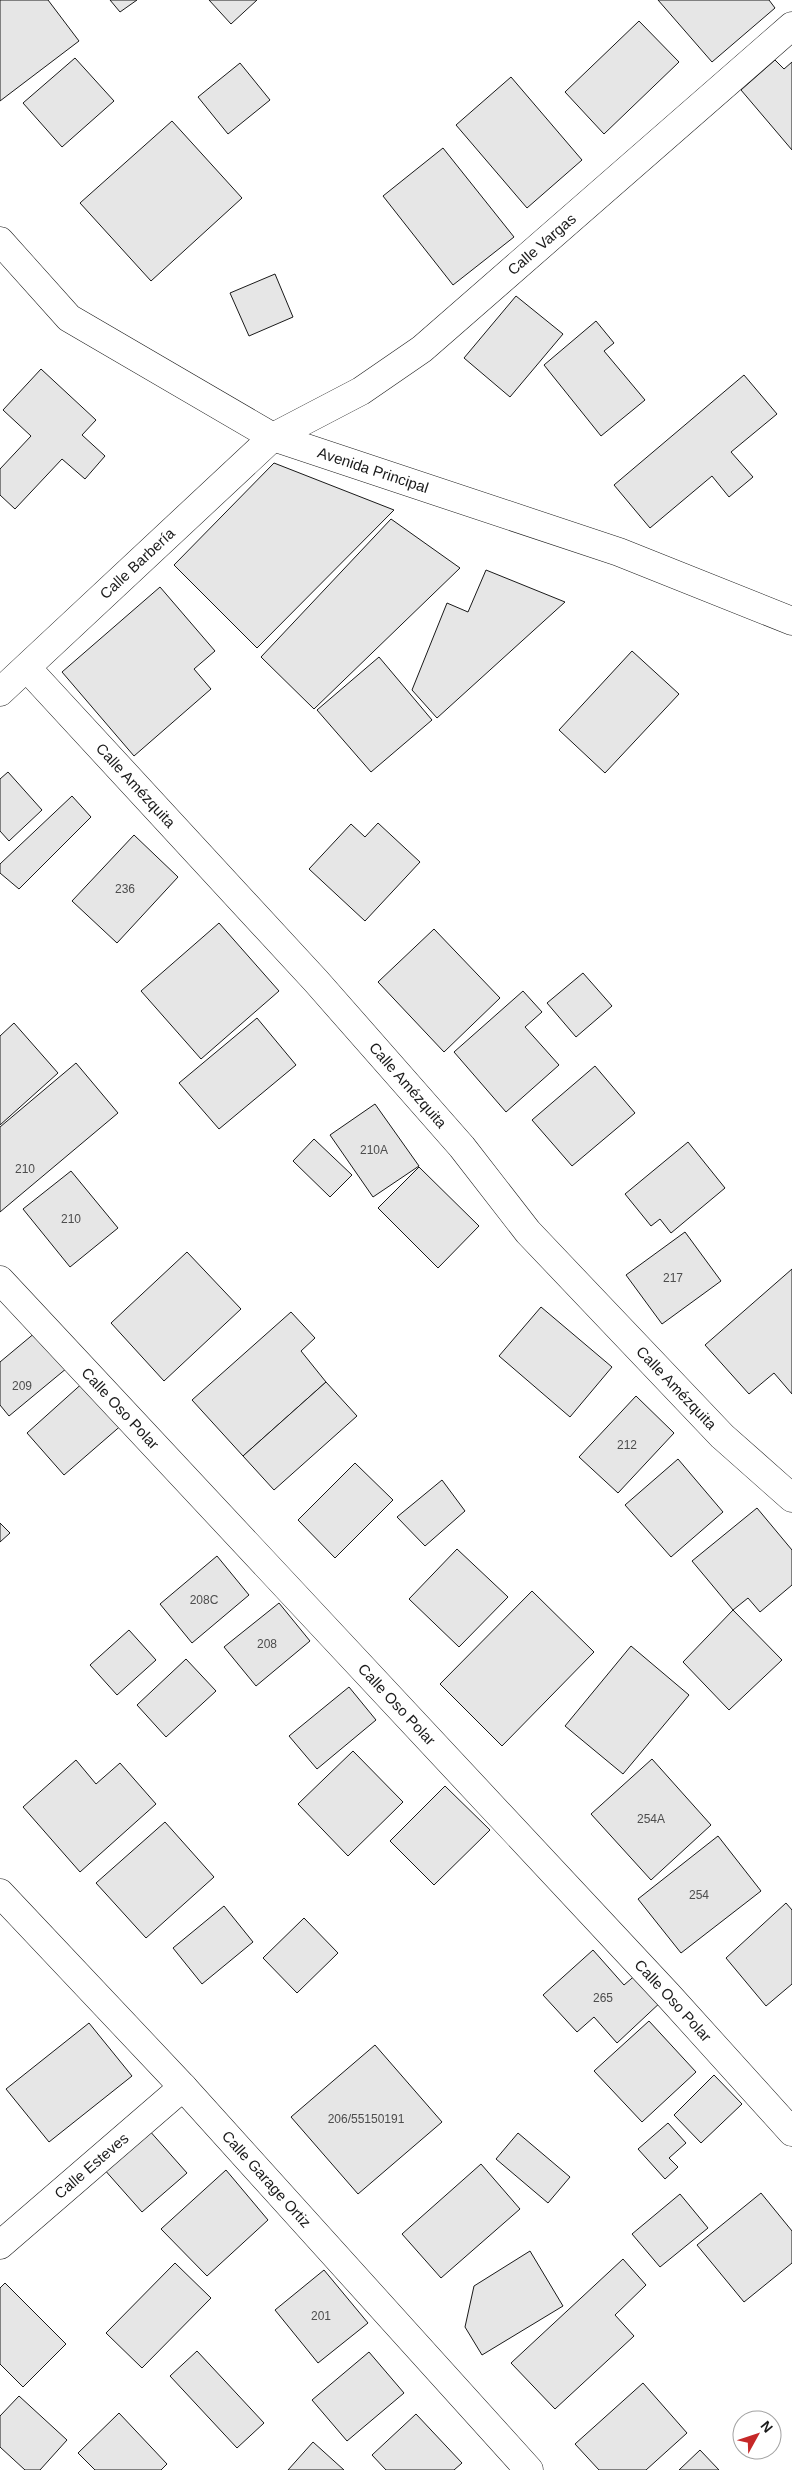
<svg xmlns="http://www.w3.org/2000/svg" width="792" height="2470" viewBox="0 0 792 2470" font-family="Arial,sans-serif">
  <rect width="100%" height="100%" fill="#fff"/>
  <!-- building -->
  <g fill="#e6e6e6" stroke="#1a1a1a">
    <polygon points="0,0 48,0 79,41 0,101"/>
    <polygon points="110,0 137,0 120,12"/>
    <polygon points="209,0 257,0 231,24"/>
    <polygon points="658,0 769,0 775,8 712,62"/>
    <polygon points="639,21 679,62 604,134 565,92"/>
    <polygon points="75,58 114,101 62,147 23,103"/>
    <polygon points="775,60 784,69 792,62 792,150 741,90"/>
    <polygon points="240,63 270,100 228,134 198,97"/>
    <polygon points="511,77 582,160 527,208 456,125"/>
    <polygon points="172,121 242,198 151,281 80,203"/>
    <polygon points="443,148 514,237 453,285 383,196"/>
    <polygon points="275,274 293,317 249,336 230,293"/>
    <polygon points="516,296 563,334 510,397 464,358"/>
    <polygon points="596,321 614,343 604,351 645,400 601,436 544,365"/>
    <polygon points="41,369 96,420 82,435 105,456 85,479 62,459 15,509 0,495 0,469 31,436 3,410"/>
    <polygon points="744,375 777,414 731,452 753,477 729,497 712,476 650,528 614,485"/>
    <polygon points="274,463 394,510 257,648 174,565"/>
    <polygon points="391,519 460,568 314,709 261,657"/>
    <polygon points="486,570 565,602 437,718 412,690 447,603 468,612"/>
    <polygon points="160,587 215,651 194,669 211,689 134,756 62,672"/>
    <polygon points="632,651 679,694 605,773 559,730"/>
    <polygon points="379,657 432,720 371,772 317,710"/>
    <polygon points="8,772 42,810 9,841 0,831 0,779"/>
    <polygon points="72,796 91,817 19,889 0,873 0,864"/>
    <polygon points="378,823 420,862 365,921 309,869 351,824 365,837"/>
    <polygon points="134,835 178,877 117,943 72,901"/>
    <polygon points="219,923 279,991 201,1059 141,991"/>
    <polygon points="434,929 500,998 444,1052 378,982"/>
    <polygon points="583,973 612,1006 576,1037 547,1003"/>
    <polygon points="523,991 542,1012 525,1027 559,1065 506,1112 454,1052"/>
    <polygon points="257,1018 296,1065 219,1129 179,1083"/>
    <polygon points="14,1023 58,1073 0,1125 0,1036"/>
    <polygon points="76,1063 118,1113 0,1212 0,1127"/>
    <polygon points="595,1066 635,1113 572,1166 532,1120"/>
    <polygon points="375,1104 419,1166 373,1197 330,1135"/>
    <polygon points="314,1139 352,1175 330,1197 293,1161"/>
    <polygon points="688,1142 725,1188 671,1233 660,1219 651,1226 625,1194"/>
    <polygon points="419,1167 479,1226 438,1268 378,1208"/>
    <polygon points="71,1171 118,1228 70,1267 23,1209"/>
    <polygon points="685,1232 721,1281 662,1324 626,1275"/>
    <polygon points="187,1252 241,1309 164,1381 111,1323"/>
    <polygon points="792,1269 792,1394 774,1373 749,1394 705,1345"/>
    <polygon points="541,1307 612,1367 570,1417 499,1356"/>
    <polygon points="291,1312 315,1338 301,1351 326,1382 243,1456 192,1400"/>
    <polygon points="36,1332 67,1368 9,1416 0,1405 0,1362"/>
    <polygon points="86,1380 124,1423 64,1475 27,1433"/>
    <polygon points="326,1382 357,1416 274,1490 243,1456"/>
    <polygon points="636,1396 674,1433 618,1493 579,1457"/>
    <polygon points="678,1459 723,1512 671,1557 625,1505"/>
    <polygon points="355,1463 393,1500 335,1558 298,1520"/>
    <polygon points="442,1480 465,1511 425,1546 397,1517"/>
    <polygon points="757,1508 792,1550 792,1585 760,1612 748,1598 733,1610 692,1561"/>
    <polygon points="0,1523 10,1533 0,1542"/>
    <polygon points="457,1549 508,1597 459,1647 409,1599"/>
    <polygon points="217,1556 249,1595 192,1643 160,1604"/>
    <polygon points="532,1591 594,1652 502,1746 440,1684"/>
    <polygon points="279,1603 310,1641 256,1686 224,1647"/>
    <polygon points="733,1610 782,1660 729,1710 683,1662"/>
    <polygon points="129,1630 156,1660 117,1695 90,1665"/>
    <polygon points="631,1646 689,1695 623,1774 565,1726"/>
    <polygon points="186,1659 216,1691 166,1737 137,1705"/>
    <polygon points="349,1687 376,1720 317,1769 289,1736"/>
    <polygon points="353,1751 403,1802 348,1856 298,1804"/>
    <polygon points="652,1759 711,1825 651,1880 591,1814"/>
    <polygon points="76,1760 96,1784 120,1763 156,1804 80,1872 23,1807"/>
    <polygon points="445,1786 490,1830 434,1885 390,1841"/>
    <polygon points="165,1822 214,1877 146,1938 96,1883"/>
    <polygon points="718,1836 761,1891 681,1953 638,1899"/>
    <polygon points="786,1903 792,1910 792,1984 766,2006 726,1958"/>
    <polygon points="224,1906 253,1942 202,1984 173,1948"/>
    <polygon points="304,1918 338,1953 297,1993 263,1958"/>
    <polygon points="593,1950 624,1985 638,1973 663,2000 617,2043 594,2017 577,2032 543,1995"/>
    <polygon points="649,2021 696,2072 642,2122 594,2071"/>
    <polygon points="89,2023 132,2076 49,2142 6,2089"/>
    <polygon points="375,2045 442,2122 358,2194 291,2117"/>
    <polygon points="714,2075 742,2104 701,2143 674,2115"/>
    <polygon points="668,2123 686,2143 669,2158 678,2167 665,2179 638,2149"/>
    <polygon points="148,2129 187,2173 142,2212 103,2168"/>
    <polygon points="518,2133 570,2177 548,2203 496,2159"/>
    <polygon points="481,2164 520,2209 441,2278 402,2234"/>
    <polygon points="226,2170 268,2220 207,2276 161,2229"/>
    <polygon points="761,2193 792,2231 792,2263 744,2302 697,2245"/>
    <polygon points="680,2194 708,2228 660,2267 632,2234"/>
    <polygon points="530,2251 563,2306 482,2355 465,2327 474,2286"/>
    <polygon points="623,2259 646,2285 615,2315 634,2336 555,2409 511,2363"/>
    <polygon points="175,2263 211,2298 142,2368 106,2333"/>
    <polygon points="324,2270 368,2323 318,2363 275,2310"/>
    <polygon points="5,2283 66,2344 23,2387 0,2364 0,2288"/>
    <polygon points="197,2351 264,2423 237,2448 170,2376"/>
    <polygon points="369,2352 404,2393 347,2441 312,2400"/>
    <polygon points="643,2383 687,2433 646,2470 599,2470 575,2444"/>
    <polygon points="19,2396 67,2440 40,2470 25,2470 0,2447 0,2416"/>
    <polygon points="119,2413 167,2464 161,2470 95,2470 78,2453"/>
    <polygon points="416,2414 462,2463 454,2470 386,2470 372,2455"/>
    <polygon points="313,2442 344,2470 288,2470"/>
    <polygon points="700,2450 719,2470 679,2470"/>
  </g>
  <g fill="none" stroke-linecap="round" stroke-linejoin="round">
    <defs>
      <g id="minor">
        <path id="s1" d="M27,668L316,981L462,1147L528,1232L722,1436L792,1498"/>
        <path id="s2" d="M0,692L273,437L361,391L422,349L792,26"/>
        <path id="s3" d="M0,1280L668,1995L792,2132"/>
        <path id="s4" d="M0,1893L183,2087L529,2470"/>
        <path id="s5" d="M0,2245L183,2087"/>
      </g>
      <g id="tertiary">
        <path id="s6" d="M0,241L69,318L273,437L619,552L792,621"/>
      </g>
    </defs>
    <!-- minor casing -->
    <use href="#minor" stroke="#1a1a1a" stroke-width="29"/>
    <!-- tertiary casing -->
    <use href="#tertiary" stroke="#1a1a1a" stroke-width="29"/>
    <!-- minor -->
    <use href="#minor" stroke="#fff" stroke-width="28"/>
    <!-- tertiary -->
    <use href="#tertiary" stroke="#fff" stroke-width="28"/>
  </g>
  <g text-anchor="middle" stroke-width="4" stroke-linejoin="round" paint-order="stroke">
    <!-- number labels -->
    <g font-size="12" fill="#4d4d4d">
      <text x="125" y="893">236</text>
      <text x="374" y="1154">210A</text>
      <text x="25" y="1173">210</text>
      <text x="71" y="1223">210</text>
      <text x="673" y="1282">217</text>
      <text x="22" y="1390">209</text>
      <text x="627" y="1449">212</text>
      <text x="204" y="1604">208C</text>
      <text x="267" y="1648">208</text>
      <text x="651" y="1823">254A</text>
      <text x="699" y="1899">254</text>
      <text x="603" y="2002">265</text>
      <text x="366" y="2123">206/55150191</text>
      <text x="321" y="2320">201</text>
    </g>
    <!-- street labels -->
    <g font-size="15" fill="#1a1a1a" stroke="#fff">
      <text dy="5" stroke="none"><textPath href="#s2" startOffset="706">Calle Vargas</textPath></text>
      <text dy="5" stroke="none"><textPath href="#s6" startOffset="445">Avenida Principal</textPath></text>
      <text dy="5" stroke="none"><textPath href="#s2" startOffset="188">Calle Barbería</textPath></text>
      <text dy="5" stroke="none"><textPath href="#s1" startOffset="160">Calle Amézquita</textPath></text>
      <text dy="5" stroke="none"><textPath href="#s1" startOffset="565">Calle Amézquita</textPath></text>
      <text dy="5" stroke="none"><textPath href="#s1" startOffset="970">Calle Amézquita</textPath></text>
      <text dy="5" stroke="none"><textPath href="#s3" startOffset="176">Calle Oso Polar</textPath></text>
      <text dy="5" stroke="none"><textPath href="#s3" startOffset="581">Calle Oso Polar</textPath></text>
      <text dy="5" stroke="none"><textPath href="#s3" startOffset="986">Calle Oso Polar</textPath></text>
      <text dy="5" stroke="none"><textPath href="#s5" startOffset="121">Calle Esteves</textPath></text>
      <text dy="5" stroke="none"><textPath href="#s4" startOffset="391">Calle Garage Ortiz</textPath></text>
    </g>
  </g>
  <!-- north arrow -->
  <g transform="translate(757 2435) rotate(50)"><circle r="24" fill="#ffffff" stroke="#a3a3a3"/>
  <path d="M0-4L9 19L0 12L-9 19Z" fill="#c62828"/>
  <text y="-8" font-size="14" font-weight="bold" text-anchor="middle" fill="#1a1a1a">N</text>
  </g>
</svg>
